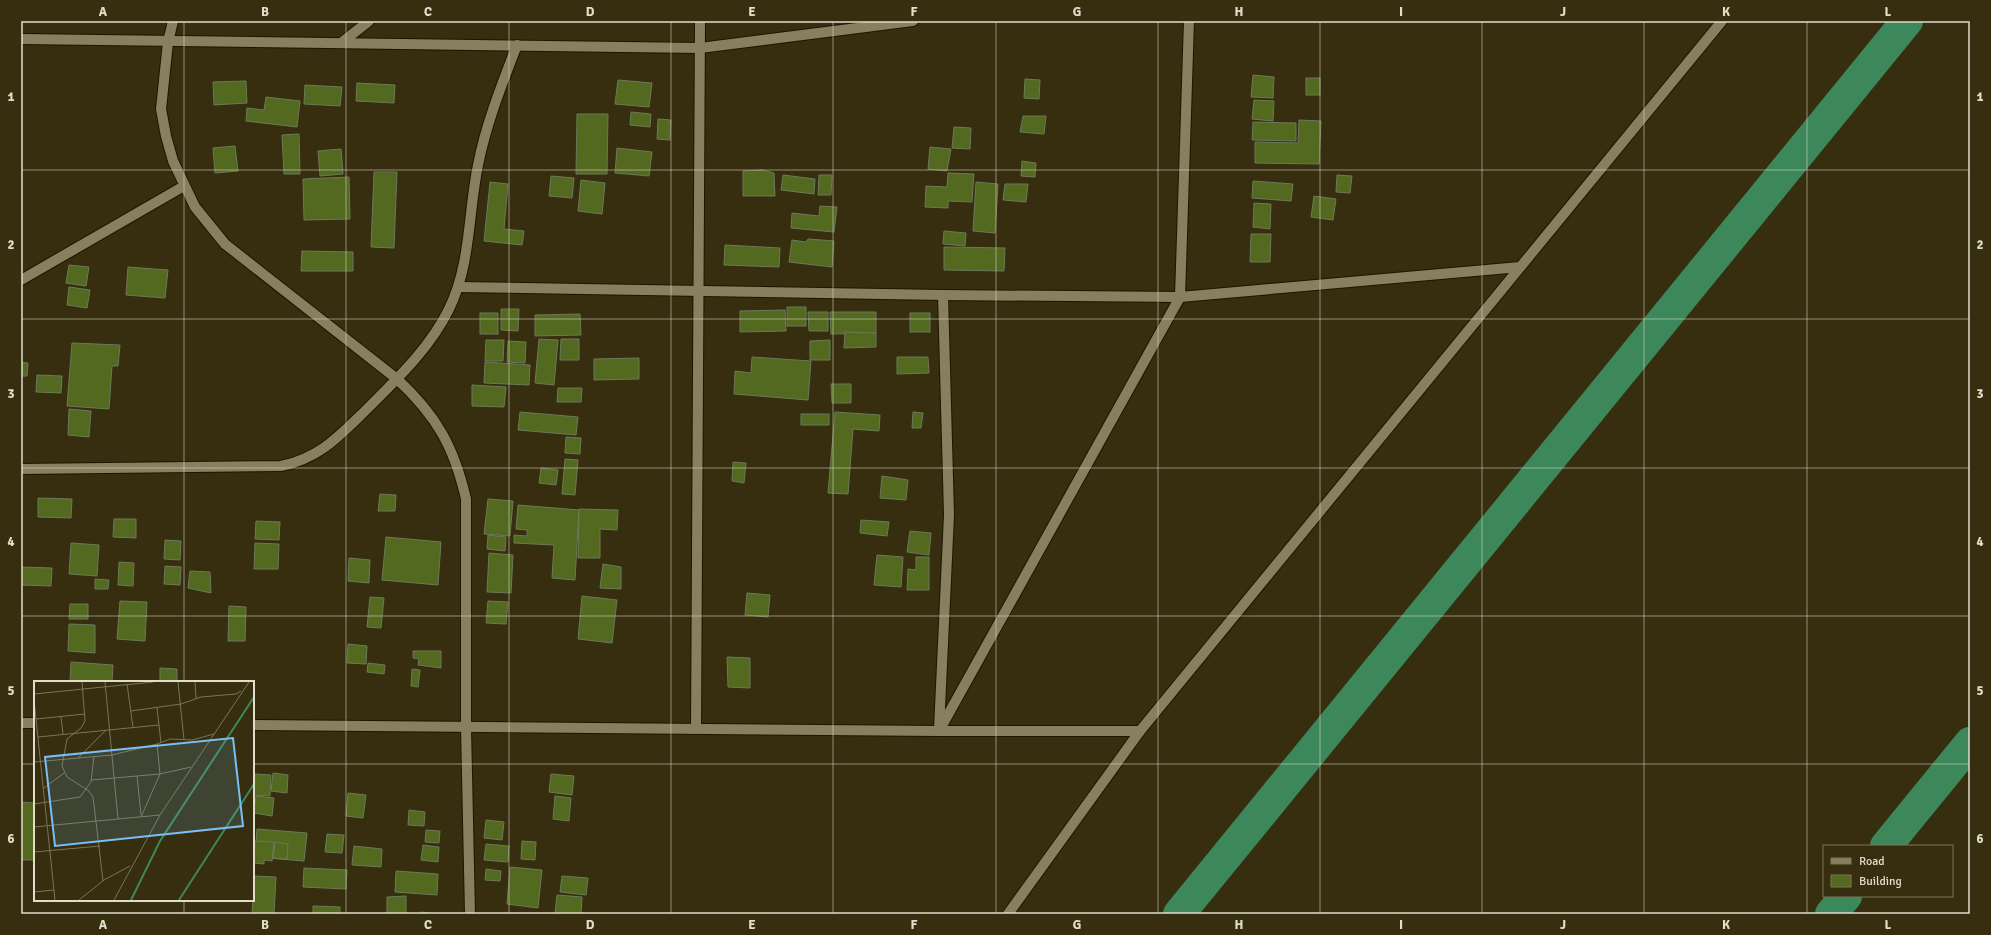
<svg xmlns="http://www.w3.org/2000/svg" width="1991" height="935" viewBox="0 0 1991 935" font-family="Signika,sans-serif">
  <rect width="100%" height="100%" fill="#362e0f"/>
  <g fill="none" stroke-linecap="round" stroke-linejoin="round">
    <!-- canal -->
    <g stroke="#3d885b" stroke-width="32">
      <polyline points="1886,846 1970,743"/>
      <polyline points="1179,914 1907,21"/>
      <polyline points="1831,914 1846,896"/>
    </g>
  </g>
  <!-- building -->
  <g fill="#52691f" stroke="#6d795a">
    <polygon points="1253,75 1274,77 1273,98 1251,97"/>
    <rect x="1306" y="78" width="14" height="17"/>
    <polygon points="1025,79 1040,80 1039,99 1024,98"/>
    <polygon points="618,80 652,83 649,107 615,104"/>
    <polygon points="246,81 247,103 214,105 213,82"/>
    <polygon points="357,83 395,85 394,103 356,101"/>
    <polygon points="305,85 342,87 340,106 304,104"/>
    <polygon points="266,97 300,101 297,127 246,121 247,108 264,110"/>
    <polygon points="1254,100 1274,101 1273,121 1252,119"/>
    <polygon points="631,112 651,114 650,127 630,125"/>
    <polygon points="577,114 608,114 607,174 576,174"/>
    <polygon points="1023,116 1046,116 1044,134 1020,132"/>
    <polygon points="658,119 671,120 670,140 657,139"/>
    <polygon points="1299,120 1321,121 1319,164 1255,163 1255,142 1298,143"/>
    <polygon points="1253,122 1296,123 1296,141 1252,140"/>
    <polygon points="954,127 971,128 970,149 952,148"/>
    <polygon points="299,134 300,174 284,174 282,135"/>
    <polygon points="235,146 238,171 215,173 213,148"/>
    <polygon points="930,147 951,149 947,171 928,169"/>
    <polygon points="617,148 652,152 649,176 615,173"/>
    <polygon points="341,149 343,174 320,176 318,151"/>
    <polygon points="1022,161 1036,163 1035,177 1021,176"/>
    <polygon points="762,170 774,173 775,196 743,196 743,171"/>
    <polygon points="374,172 397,172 394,248 371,247"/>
    <polygon points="948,173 974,174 972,202 948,201 948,208 925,207 926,186 947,187"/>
    <polygon points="783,175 815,179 814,194 781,190"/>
    <polygon points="819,175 832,175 831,195 818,195"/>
    <polygon points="1337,175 1352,176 1350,193 1336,192"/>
    <polygon points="551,176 574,178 572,198 549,196"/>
    <polygon points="349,177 350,219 304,220 303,179"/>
    <polygon points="581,180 605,183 602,214 578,211"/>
    <polygon points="1253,181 1293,184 1291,201 1252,198"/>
    <polygon points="490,182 508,184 504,229 524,231 522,245 484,241"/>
    <polygon points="976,182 998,184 995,233 973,231"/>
    <polygon points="1005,184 1028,184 1026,202 1003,200"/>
    <polygon points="1314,196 1336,199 1333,220 1311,217"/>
    <polygon points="1254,203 1271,204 1270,229 1253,227"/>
    <polygon points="820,206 837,207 834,232 791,228 792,213 819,216"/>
    <polygon points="944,231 966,233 965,246 943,244"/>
    <polygon points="1251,234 1271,234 1270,262 1250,262"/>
    <polygon points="808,239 834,241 832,267 789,262 792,240 806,242"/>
    <polygon points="725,245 780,248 779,267 724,265"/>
    <polygon points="944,247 1005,248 1004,271 944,270"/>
    <polygon points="302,251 353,252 353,271 301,271"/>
    <polygon points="69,265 89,267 86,286 66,283"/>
    <polygon points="128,267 168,270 165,298 126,295"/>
    <polygon points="69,287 90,290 87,308 67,305"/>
    <rect x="787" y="307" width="19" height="19"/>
    <polygon points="501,309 519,309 518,331 501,330"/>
    <polygon points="785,310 786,331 740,332 740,311"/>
    <polygon points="808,312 828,312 828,331 809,331"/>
    <polygon points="830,312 876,312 876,333 831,334"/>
    <rect x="480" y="313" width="18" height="21"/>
    <rect x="910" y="313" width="20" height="19"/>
    <polygon points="580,314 581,335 535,336 535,315"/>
    <polygon points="845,332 876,333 876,347 844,348"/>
    <polygon points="539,339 558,340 554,385 535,383"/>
    <polygon points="561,339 579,339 579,360 560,360"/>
    <polygon points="486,340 504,340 503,361 485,361"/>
    <polygon points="830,340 830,360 810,360 810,341"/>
    <polygon points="508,341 526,342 525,363 507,362"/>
    <polygon points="72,343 120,345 118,366 112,366 109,409 67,406"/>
    <polygon points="752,357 811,361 808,400 734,394 735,371 751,373"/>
    <polygon points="897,357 928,357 929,373 897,374"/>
    <polygon points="639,358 639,379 594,380 594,359"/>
    <polygon points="21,362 28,363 27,376 21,376"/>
    <polygon points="485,362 530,365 529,385 484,383"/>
    <polygon points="37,375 62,376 61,393 36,392"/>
    <polygon points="831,384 851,384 851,403 832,403"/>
    <polygon points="472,385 506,387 504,407 472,406"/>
    <polygon points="558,388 582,388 581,402 557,402"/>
    <polygon points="69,409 91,411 89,437 68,435"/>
    <polygon points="520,412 578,417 576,435 518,430"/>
    <polygon points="835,412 880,415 879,431 853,429 848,494 828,493"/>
    <polygon points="913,412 923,413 921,428 912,428"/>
    <rect x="801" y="414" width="28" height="11"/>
    <polygon points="566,437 581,438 580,454 565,453"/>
    <polygon points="565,459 578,460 575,495 562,494"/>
    <polygon points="733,462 746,463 744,483 732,481"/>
    <polygon points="541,468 558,470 556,485 539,483"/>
    <polygon points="882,476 908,480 906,500 880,498"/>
    <polygon points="380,494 396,495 395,511 378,511"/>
    <polygon points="38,498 72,499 71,518 38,517"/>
    <polygon points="488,499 513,501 510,536 484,534"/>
    <polygon points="518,505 579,510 575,580 552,578 554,545 514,543 514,535 527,536 527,530 516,529"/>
    <polygon points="579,509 618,510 617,530 600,529 600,558 578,558"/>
    <polygon points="114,519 136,519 136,538 113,537"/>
    <polygon points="861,520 889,522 887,536 860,533"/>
    <polygon points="256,521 280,522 279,540 255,539"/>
    <polygon points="910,531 931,533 929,555 907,552"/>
    <polygon points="488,535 506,537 505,551 487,549"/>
    <polygon points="386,537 441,542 438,585 382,580"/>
    <polygon points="165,540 181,541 180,560 164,559"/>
    <polygon points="71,543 99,545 97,576 69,574"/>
    <polygon points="255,543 279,544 278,569 254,569"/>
    <polygon points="489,553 513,555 511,593 487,592"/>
    <polygon points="877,555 903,557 901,587 874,585"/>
    <polygon points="916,557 929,557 929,590 907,590 908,569 916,570"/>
    <polygon points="349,558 370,560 369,583 348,581"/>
    <polygon points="119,562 134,563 133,586 118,585"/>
    <polygon points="603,564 621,567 621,589 600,588"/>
    <polygon points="165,566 181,567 180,585 164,584"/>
    <polygon points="21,567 52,568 51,586 21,585"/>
    <polygon points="190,571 210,572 211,593 188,588"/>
    <polygon points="95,579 109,580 108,589 95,589"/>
    <polygon points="747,593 770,595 768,617 745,615"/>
    <polygon points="582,596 617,600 612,643 578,639"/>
    <polygon points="370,597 384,598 381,628 367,627"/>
    <polygon points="120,601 147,602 145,641 117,639"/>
    <polygon points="488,601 508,602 506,624 486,623"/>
    <polygon points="70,604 88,604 88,619 69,619"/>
    <polygon points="229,606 246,607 245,641 228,641"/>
    <polygon points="69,624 95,625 95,653 68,651"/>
    <polygon points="348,644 367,646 366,664 347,663"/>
    <polygon points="413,651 441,651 441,668 418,665 419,659 413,658"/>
    <polygon points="727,657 750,658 750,688 728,687"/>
    <polygon points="71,662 113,665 112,682 70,682"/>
    <polygon points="368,663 385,665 384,674 367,672"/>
    <polygon points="160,668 177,669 177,682 160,682"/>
    <polygon points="412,669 420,670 418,687 411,686"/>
    <polygon points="273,773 288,775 287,793 271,791"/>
    <polygon points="255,774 271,775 270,796 254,795"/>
    <polygon points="551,774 574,776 572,795 549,792"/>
    <polygon points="348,793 366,795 363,818 346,816"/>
    <polygon points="256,796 274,798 272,816 254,813"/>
    <polygon points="555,796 571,798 569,821 553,819"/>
    <polygon points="21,802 35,803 35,860 21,860"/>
    <polygon points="409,810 425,812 424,826 408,825"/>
    <polygon points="486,820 504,822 502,840 484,838"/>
    <polygon points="257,829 307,833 304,861 255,857"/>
    <polygon points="426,830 440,831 439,843 425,842"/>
    <polygon points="327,834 344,835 342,853 325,852"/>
    <polygon points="255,841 274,842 272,861 264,860 264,864 254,863"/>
    <polygon points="522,841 536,842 535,860 521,859"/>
    <polygon points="275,842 288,844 287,859 273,858"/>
    <polygon points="486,844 509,846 508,862 484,860"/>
    <polygon points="423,845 439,847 438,862 421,860"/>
    <polygon points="354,846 382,849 381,867 352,865"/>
    <polygon points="510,867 542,870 538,908 507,904"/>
    <polygon points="304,868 347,870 346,889 303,887"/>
    <polygon points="486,869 501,871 500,881 485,880"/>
    <polygon points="396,871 438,874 437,895 395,892"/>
    <polygon points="254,876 276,877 274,914 252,914"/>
    <polygon points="562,876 588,878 586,895 560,892"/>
    <polygon points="557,895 582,897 581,914 555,914"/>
    <polygon points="406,896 406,914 387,914 387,897"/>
    <polygon points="313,906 340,907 340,914 313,914"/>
    <polygon points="421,912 437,914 421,914"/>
  </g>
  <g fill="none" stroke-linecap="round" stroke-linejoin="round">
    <defs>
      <g id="minor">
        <path d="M173,21L168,42L161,109L166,136L173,161L195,207L225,244L397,379C437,416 454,447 466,499V727L470,914"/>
        <polyline points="21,39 700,48 913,21"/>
        <polyline points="341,43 369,21"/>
        <polyline points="21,280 184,186"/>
        <polyline points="459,287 943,295 1180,297 1520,267"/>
        <path d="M21,469L281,466C320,458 339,436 367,409C397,379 430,348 449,309C471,264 468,214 478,165C486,124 502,84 517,45"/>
        <polyline points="21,723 35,723"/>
        <polyline points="253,725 939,731 1140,731"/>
        <polyline points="696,729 700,21"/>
        <polyline points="939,729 949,515 943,295"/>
        <polyline points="939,731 1180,297 1189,21"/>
      </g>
      <polyline id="tertiary" points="1008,914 1140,731 1722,21"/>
    </defs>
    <!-- minor casing -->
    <use href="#minor" stroke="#1d1600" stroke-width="12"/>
    <!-- tertiary casing -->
    <use href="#tertiary" stroke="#1d1600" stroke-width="12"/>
    <!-- minor -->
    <use href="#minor" stroke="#887f5f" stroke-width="10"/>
    <!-- tertiary -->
    <use href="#tertiary" stroke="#887f5f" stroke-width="10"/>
  </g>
  <!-- grid -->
  <path fill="none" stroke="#e1ddcb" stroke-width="1" stroke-opacity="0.55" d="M184,21V682M346,21V914M509,21V914M671,21V914M833,21V914M996,21V914M1158,21V914M1320,21V914M1482,21V914M1644,21V914M1807,21V914M21,170H1970M21,319H1970M21,468H1970M21,616H1970M21,764H35M253,764H1970M184,900V914"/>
  <!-- overview -->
  <g transform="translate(34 681)">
    <rect width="220" height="220" fill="#362e0f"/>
    <path fill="none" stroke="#3d885b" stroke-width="2" d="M97,219L126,160L220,16M145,219L220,103"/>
    <path fill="none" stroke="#7a745a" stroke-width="1" d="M48,1L51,40L47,47L33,58L28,85L33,96L55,110L59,116L69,200M71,1L84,138M144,1L150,59M161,1L162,17M93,3L99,46M0,13L119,1M0,19L21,219M123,27L127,62M97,30L147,23L167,16L202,13L207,10M27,36L29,53M2,38L51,33M4,56L125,44M44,77L72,49M0,81L78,74L123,63M103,95L107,134M57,99L126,93L157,86M10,107L30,92M0,123L46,116L57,101L60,75M107,136L126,93L123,63L136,58L158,59L180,53M0,146L126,134M0,171L66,165M0,211L20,209M45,219L70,199L96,185M80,219L126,134L215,1"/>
    <path fill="#79bff8" fill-opacity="0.15" stroke="#79bff8" stroke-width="2" d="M199,57L209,145L21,165L11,76Z"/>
    <rect width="220" height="220" fill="none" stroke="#e1ddcb" stroke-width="2"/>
  </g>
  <!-- border -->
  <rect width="1991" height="935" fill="none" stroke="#362e0f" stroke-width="44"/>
  <!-- legend -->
  <rect x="1823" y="845" width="130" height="52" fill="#362e0f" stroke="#7a745a"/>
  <rect x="1831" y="858" width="20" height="6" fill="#887f5f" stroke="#7a745a"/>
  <text x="1859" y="865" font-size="12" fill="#e1ddcb">Road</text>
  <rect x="1831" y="875" width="20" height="12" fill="#52691f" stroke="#7a745a"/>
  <text x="1859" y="885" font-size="12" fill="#e1ddcb">Building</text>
  <rect x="22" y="22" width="1947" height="891" fill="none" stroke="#e1ddcb" stroke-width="1.5"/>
  <g font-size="13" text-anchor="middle" font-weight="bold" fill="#e1ddcb">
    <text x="103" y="16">A</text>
    <text x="265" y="16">B</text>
    <text x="428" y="16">C</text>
    <text x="590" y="16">D</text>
    <text x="752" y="16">E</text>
    <text x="914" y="16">F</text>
    <text x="1077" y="16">G</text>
    <text x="1239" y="16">H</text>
    <text x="1401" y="16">I</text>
    <text x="1563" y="16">J</text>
    <text x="1726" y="16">K</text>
    <text x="1888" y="16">L</text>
    <text x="11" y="101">1</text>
    <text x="1980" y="101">1</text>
    <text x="11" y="249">2</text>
    <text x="1980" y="249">2</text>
    <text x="11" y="398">3</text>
    <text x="1980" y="398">3</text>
    <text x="11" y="546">4</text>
    <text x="1980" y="546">4</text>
    <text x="11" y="695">5</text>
    <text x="1980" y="695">5</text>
    <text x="11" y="843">6</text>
    <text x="1980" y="843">6</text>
    <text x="103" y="929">A</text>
    <text x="265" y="929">B</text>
    <text x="428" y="929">C</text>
    <text x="590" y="929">D</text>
    <text x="752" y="929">E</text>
    <text x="914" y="929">F</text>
    <text x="1077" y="929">G</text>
    <text x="1239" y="929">H</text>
    <text x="1401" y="929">I</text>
    <text x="1563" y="929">J</text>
    <text x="1726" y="929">K</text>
    <text x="1888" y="929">L</text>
  </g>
</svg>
